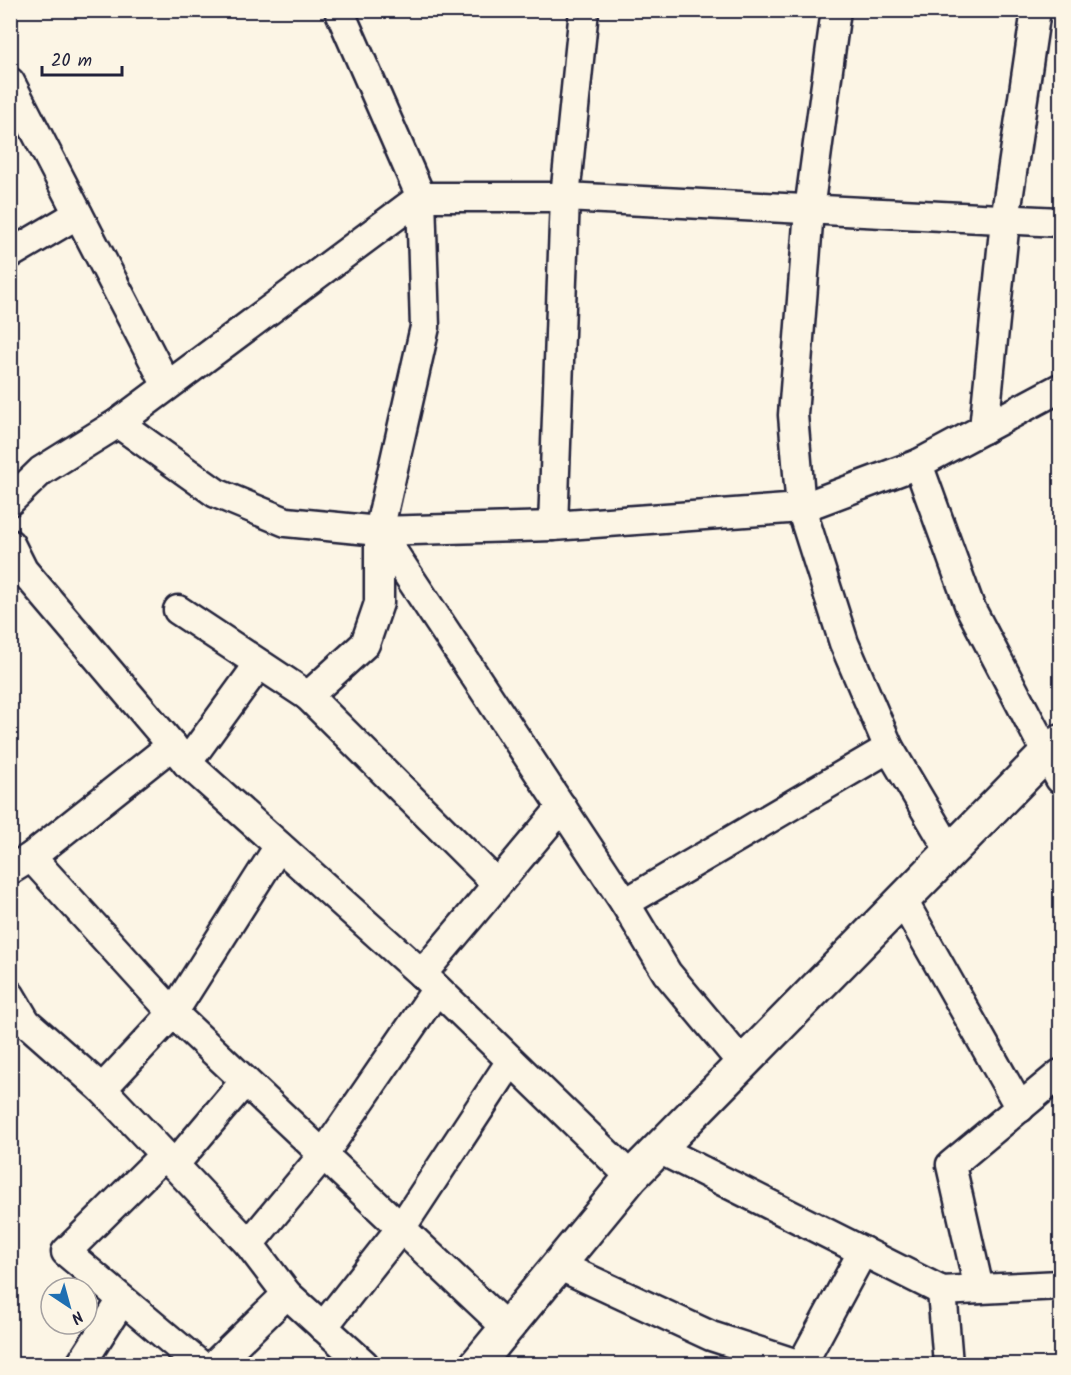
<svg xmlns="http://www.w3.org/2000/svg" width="1071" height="1375" font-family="Kalam,sans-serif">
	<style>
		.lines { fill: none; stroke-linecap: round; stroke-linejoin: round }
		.minor-casing { stroke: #22223b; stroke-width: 33 }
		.tertiary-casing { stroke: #22223b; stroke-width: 38 }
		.minor { stroke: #fcf5e5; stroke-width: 28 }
		.tertiary { stroke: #fcf5e5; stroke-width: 33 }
	</style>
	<rect width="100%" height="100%" fill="#fcf5e5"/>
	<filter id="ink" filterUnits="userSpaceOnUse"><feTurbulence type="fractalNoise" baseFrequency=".0167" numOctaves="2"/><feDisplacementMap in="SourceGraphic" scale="12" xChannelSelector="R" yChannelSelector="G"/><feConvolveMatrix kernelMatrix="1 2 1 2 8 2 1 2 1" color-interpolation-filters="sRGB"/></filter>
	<g filter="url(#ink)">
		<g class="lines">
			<g class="minor-casing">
				<g id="minor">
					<path d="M836,10L809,210L793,415L801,508L844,643L889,748L950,851"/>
					<path d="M10,82L167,386"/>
					<path d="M10,254L78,214"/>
					<path d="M118,423L216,493L286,522L379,531L553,526L801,508L918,464L1060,388"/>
					<path d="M984,429L1005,220L1036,10"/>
					<path d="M918,464L970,607L1060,779"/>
					<path d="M10,501L41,471L118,423L421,197H565L1060,222"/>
					<path d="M553,526L565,197L584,10"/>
					<path d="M379,531L625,903L667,973L742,1063"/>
					<path d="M10,544L23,570L187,763L422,974L631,1177"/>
					<path d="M178,610L308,696L497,884"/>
					<path d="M308,696L365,644L379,603V531L425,327L421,197L339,10"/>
					<path d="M187,763L259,664"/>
					<path d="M31,857L173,1013L507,1328"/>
					<path d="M10,870L31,857L172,745"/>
					<path d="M902,899L1020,1108"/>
					<path d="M625,903L889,748"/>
					<path d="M422,974L562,807"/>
					<path d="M10,995L26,1022L102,1089L249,1244L287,1294L364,1364"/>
					<path d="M102,1089L173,1013L279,846"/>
					<path d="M659,1149L942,1291L1060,1285"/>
					<path d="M164,1155L66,1252L199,1364"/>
					<path d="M174,1165L245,1081"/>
					<path d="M249,1244L323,1155L437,989"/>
					<path d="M558,1265L711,1336L797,1364"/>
					<path d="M979,1289L951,1165L1060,1074"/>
					<path d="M942,1291L948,1364"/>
					<path d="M323,1327L401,1228L511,1061"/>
					<path d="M81,1364L122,1300"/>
					<path d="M215,1364L287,1294"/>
					<path d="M802,1364L863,1251"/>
				</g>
			</g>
			<g class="tertiary-casing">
				<path id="tertiary" d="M477,1364L631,1177L1047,753L1060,742"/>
			</g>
			<use href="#minor" class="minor"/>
			<use href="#tertiary" class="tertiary"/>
		</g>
	</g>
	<rect width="1071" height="1375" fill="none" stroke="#fcf5e5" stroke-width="36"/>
	<rect x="18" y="18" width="1035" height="1339" fill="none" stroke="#22223b" stroke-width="2" filter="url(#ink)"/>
	<g transform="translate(69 1306) rotate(144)"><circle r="28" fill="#fcf5e5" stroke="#a5a1a1" stroke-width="1.5"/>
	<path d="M0-4.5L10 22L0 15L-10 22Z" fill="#1f6fb2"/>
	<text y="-9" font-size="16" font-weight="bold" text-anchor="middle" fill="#22223b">N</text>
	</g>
	<path d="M42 66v9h80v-9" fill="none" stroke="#22223b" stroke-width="3"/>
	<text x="51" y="66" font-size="18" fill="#22223b" stroke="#fcf5e5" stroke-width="4.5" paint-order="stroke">20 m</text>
</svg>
